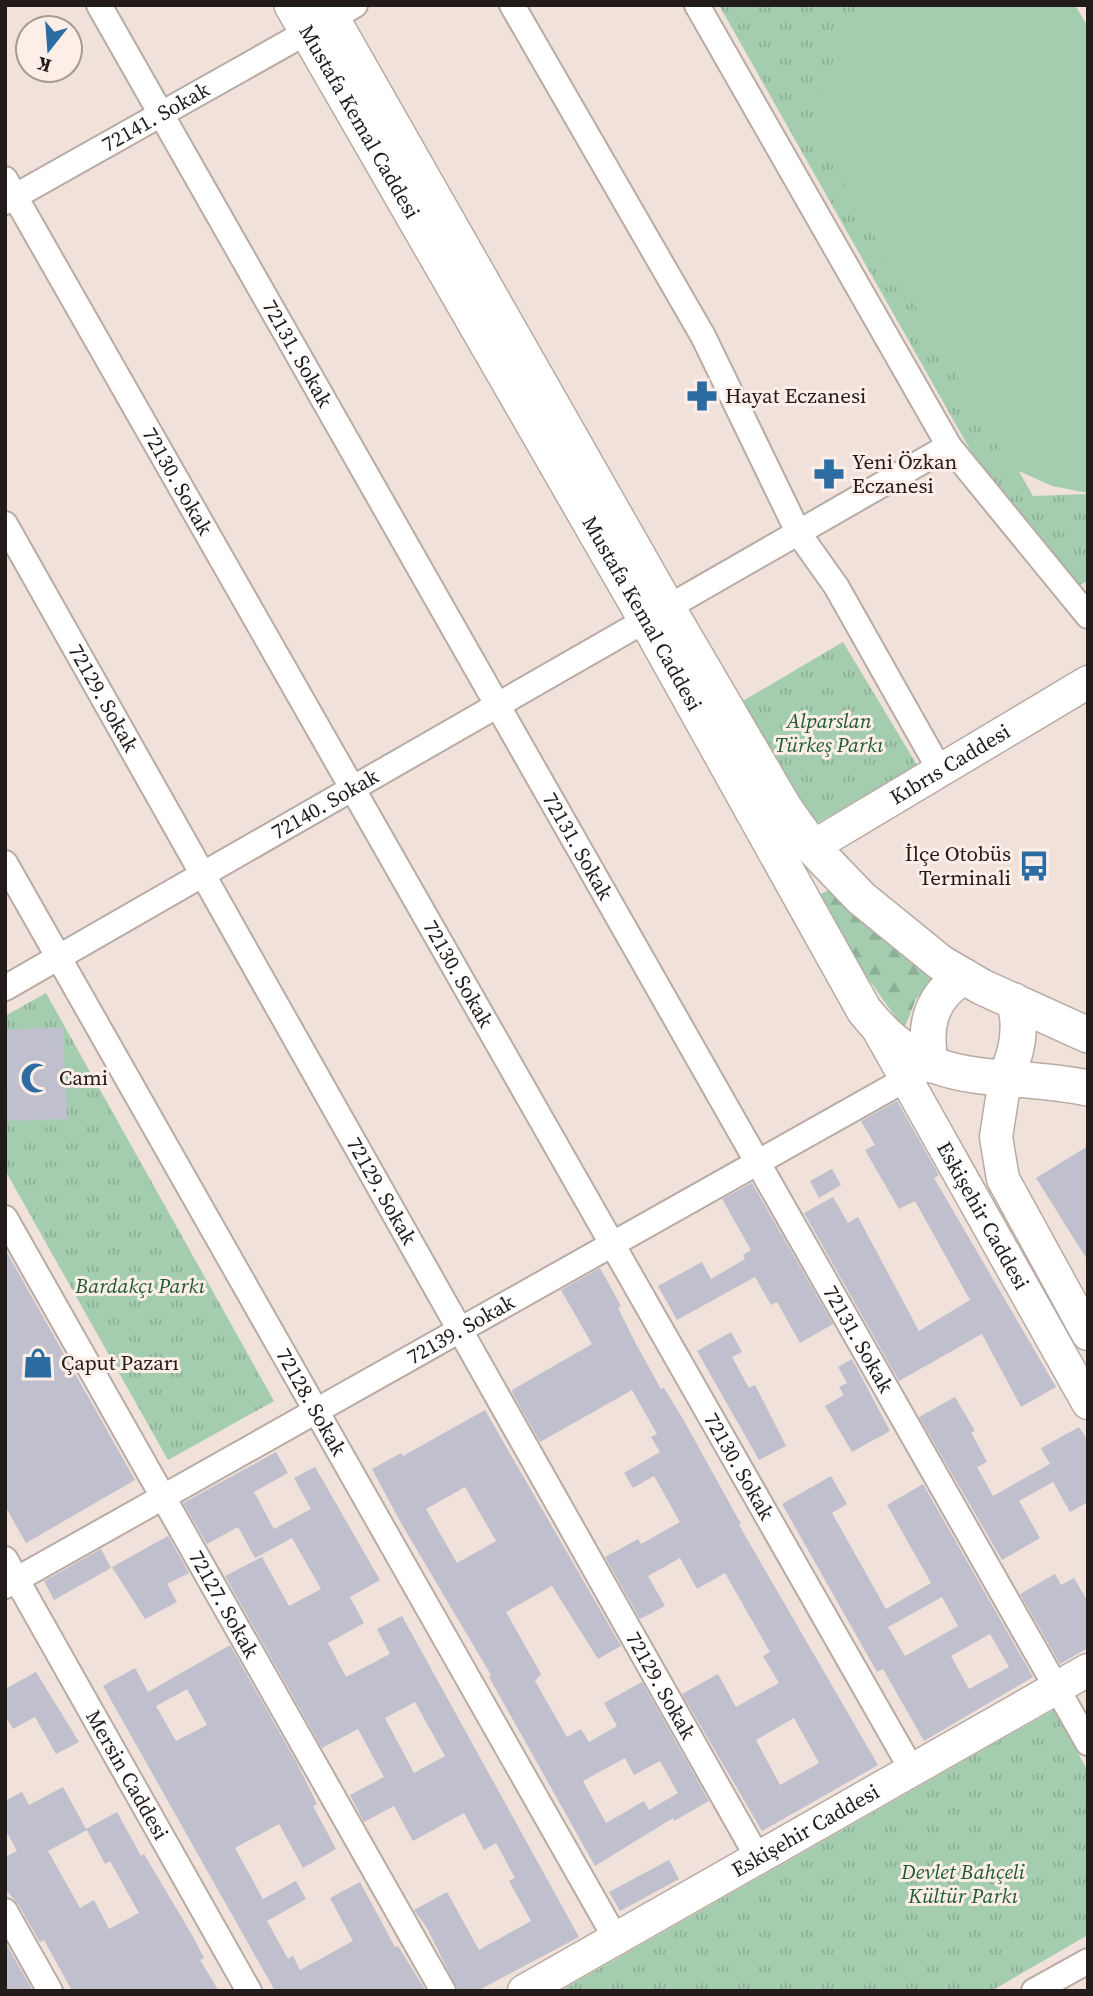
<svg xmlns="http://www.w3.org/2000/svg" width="1093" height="1996" font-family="'Source Serif 4',serif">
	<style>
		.grass { fill: url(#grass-tufts) }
		.forest { fill: url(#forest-firs) }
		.pitch { fill: #a4cdaf }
		.building { fill: #bfbfcd; fill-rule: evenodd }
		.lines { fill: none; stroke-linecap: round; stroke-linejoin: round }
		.minor-casing { stroke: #b8aba4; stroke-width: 28 }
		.tertiary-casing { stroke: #b8aba4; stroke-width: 35 }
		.secondary-casing { stroke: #b8aba4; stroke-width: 38 }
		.minor { stroke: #fff; stroke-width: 24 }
		.tertiary { stroke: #fff; stroke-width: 32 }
		.secondary { stroke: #fff; stroke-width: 35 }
		.labels { text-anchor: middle; stroke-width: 6; stroke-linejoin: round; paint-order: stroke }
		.street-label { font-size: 21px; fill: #211c19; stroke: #fdefe7 }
		.poi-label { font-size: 21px; fill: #211c19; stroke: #fdefe7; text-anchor: start }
		.park-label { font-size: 21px; font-style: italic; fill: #1e5a35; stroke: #fdefe7 }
	</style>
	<defs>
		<pattern id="grass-tufts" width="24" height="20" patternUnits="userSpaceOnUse" patternTransform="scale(1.75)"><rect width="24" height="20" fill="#a4cdaf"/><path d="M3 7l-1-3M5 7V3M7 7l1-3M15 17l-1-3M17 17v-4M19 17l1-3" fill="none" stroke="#8daf96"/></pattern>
		<pattern id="forest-firs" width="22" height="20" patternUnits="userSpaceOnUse" patternTransform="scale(1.75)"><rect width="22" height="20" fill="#a4cdaf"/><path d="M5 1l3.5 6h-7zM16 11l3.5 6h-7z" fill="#8daf96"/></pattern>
	</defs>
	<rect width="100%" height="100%" fill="#f0e2da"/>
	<g class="grass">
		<path d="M719,5H877L818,120L1033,496L1088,494V581L1078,586L972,453Z"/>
		<path d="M843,642L917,765L814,825L741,702Z"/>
		<path d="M46,993L274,1401L168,1460L5,1170V1016Z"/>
		<path d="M1055,1709L1088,1772V1935L991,1991H560Z"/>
	</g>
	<path class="forest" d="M834,888L936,978L916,999L904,1029L850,953L818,895Z"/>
	<path class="pitch" d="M874,5H1075L1088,27V493L1052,486L1010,467L818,140C818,87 834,41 874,5Z"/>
	<g class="building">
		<path d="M63,1027L67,1119L8,1121L5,1030Z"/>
		<path d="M897,1101L939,1175L934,1178L1056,1387L1021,1407L982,1334L899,1381L804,1213L833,1197L848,1223L858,1217L919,1331L970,1300L915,1201L899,1209L865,1150L875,1145L861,1121Z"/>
		<path d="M1088,1146V1261L1036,1178Z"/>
		<path d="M832,1169L841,1185L819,1198L810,1181Z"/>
		<path d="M752,1183L833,1324L800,1343L777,1302L771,1305L755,1277L677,1320L658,1286L702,1262L711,1279L745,1259L743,1255L751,1250L722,1199Z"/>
		<path d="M5,1249L135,1480L26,1543L5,1506Z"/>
		<path d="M600,1268L621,1306L618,1308L636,1344L661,1389L664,1388L683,1419L741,1524L739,1525L878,1765L762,1831L682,1694L718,1674L736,1707L779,1683L763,1656L770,1652L725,1573L697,1589L680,1558L648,1576L665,1606L640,1619L605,1557L638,1539L641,1544L680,1522L654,1476L633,1488L624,1473L660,1452L651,1437L657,1434L632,1390L540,1442L513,1394L512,1390L592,1344L561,1290ZM794,1718L819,1763L780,1785L756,1740Z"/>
		<path d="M731,1332L742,1352L732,1357L749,1388L755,1385L786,1446L759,1460L697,1351Z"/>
		<path d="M852,1359L890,1431L852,1452L825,1406L844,1395L839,1387L847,1383L838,1367Z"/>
		<path d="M955,1397L975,1431L971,1432L987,1462L977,1467L993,1496L1050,1464L1041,1448L1079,1427L1088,1441V1502L1070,1512L1053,1482L1019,1501L1040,1538L1002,1560L919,1417Z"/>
		<path d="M485,1410L621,1646L598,1659L552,1586L506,1612L541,1674L535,1681L567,1737L581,1729L589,1742L617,1726L604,1703L642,1682L709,1801L674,1821L673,1818L595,1866L489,1677L491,1675L401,1523L372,1469L401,1453L403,1456ZM465,1487L496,1541L457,1563L426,1509ZM625,1758L634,1775L660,1761L678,1793L649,1810L644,1801L606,1823L583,1781Z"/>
		<path d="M276,1452L288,1473L254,1492L274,1529L311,1509L294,1478L315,1467L380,1580L350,1597L364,1623L328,1643L346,1677L390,1654L377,1629L402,1616L579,1937L477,1991H458L427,1928L414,1910L447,1892L479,1950L531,1921L509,1881L515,1878L496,1843L484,1850L464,1813L413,1841L394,1806L364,1822L350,1795L384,1777L358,1729L322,1748L225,1576L262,1557L289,1606L321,1589L292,1538L255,1558L238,1527L207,1544L183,1503ZM415,1702L445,1756L414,1773L385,1718Z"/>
		<path d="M831,1476L847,1504L832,1513L886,1609L931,1583L887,1505L923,1484L1033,1677L924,1741L883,1669L877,1672L782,1504ZM942,1597L958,1626L905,1656L888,1627ZM990,1634L1009,1667L969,1689L951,1656Z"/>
		<path d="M168,1536L189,1573L167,1584L177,1602L145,1619L112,1567Z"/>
		<path d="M101,1549L111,1568L54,1600L44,1581Z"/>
		<path d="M1055,1574L1061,1585L1074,1578L1088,1602V1648L1060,1664L1020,1594Z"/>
		<path d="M230,1645L299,1767L317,1804L313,1806L336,1849L303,1868L279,1824L235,1848L263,1899L296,1881L306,1899L267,1921L288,1959L293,1956L300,1970L353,1941L330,1898L360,1882L395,1947L398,1946L426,1991H275L103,1686L135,1668L148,1692ZM187,1689L207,1725L176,1741L156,1706Z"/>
		<path d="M36,1672L79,1742L56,1754L35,1717L13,1729L5,1715V1689Z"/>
		<path d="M63,1787L86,1829L117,1812L141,1856L144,1854L192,1935L204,1958L200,1960L219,1991H72L44,1940L40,1942L18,1904L5,1889V1857L17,1851L5,1829V1801L22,1792L29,1805ZM87,1830L105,1864L110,1861L139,1913L109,1929L94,1900L80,1908L48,1851Z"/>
		<path d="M669,1860L679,1879L620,1911L609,1892Z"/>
		<path d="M5,1942L33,1991H5Z"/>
	</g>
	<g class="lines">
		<g class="minor-casing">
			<g id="minor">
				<path id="s1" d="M99,5L1088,1743"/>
				<path d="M512,5L703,336L799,534L836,586L941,772"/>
				<path d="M697,5L949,446L1088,616"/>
				<path id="s2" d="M5,179L912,1770"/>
				<path id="s3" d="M5,202L355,5"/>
				<path id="s4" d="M5,524L758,1858"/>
				<path id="s5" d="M5,863L616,1939"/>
				<path id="s6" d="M5,988L949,446"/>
				<path id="s7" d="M5,1218L443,1991"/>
				<path id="s8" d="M5,1559L249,1991"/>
				<path id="s9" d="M5,1586L906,1079"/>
				<path d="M5,1911L50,1991"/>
				<path d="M1034,1991L1088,1961"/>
			</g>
		</g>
		<g class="tertiary-casing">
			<g id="tertiary">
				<path id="s10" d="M812,847L1088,682"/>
				<path id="s11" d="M878,1029L1088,1403"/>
				<path d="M1005,1079L996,1137L1003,1179L1088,1334"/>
				<path id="s12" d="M524,1991L1088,1670"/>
			</g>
		</g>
		<g class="secondary-casing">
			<g id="secondary">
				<path id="s13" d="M292,5L647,621L864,1010C930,1095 997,1069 1088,1088"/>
				<path d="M324,5L668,609L785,809L812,847L861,898L941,963L982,987L1088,1035"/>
				<path d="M931,1065C923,1029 930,994 965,977"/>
				<path d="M1005,1079C1017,1054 1023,1028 1014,1001"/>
			</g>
		</g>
		<use href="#minor" class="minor"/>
		<use href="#tertiary" class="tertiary"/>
		<use href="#secondary" class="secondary"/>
	</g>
	<defs>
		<g id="pharmacy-bare" transform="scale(2.415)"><path d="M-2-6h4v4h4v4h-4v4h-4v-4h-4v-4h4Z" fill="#2c6ca2" stroke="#fdefe7" stroke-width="2.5" paint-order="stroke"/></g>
		<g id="bus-bare" transform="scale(2.415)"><path d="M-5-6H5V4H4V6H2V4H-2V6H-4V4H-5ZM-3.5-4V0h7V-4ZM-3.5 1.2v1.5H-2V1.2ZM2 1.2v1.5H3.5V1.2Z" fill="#2c6ca2" stroke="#fdefe7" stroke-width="2.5" paint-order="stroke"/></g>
		<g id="mosque-bare" transform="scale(2.415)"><path d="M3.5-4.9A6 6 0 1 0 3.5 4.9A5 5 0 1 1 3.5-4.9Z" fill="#2c6ca2" stroke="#fdefe7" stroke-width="2.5" paint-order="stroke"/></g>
		<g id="shop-bare" transform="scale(2.415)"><path d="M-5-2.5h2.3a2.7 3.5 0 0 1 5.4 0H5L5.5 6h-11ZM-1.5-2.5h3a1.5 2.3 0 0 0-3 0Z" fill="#2c6ca2" stroke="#fdefe7" stroke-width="2.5" paint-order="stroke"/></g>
	</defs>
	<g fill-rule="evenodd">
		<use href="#pharmacy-bare" x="702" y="396"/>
		<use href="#pharmacy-bare" x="829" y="474"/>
		<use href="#bus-bare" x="1034" y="866"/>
		<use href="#mosque-bare" x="36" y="1078"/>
		<use href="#shop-bare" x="38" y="1363"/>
	</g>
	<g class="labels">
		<g class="street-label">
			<text dy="7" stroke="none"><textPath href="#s3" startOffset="173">72141. Sokak</textPath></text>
			<text dy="7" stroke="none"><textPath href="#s13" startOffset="135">Mustafa Kemal Caddesi</textPath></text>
			<text dy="7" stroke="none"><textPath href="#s1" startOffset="401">72131. Sokak</textPath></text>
			<text dy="7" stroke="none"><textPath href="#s2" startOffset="348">72130. Sokak</textPath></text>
			<text dy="7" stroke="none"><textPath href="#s13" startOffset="702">Mustafa Kemal Caddesi</textPath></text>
			<text dy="7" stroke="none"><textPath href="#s4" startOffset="200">72129. Sokak</textPath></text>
			<text dy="7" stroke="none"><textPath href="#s10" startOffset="161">Kıbrıs Caddesi</textPath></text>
			<text dy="7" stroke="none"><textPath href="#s6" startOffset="369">72140. Sokak</textPath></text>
			<text dy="7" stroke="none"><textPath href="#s1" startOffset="968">72131. Sokak</textPath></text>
			<text dy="7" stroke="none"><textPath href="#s2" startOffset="915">72130. Sokak</textPath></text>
			<text dy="7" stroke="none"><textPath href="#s4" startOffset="766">72129. Sokak</textPath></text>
			<text dy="7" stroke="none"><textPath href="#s11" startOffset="214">Eskişehir Caddesi</textPath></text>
			<text dy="7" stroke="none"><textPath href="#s9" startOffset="523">72139. Sokak</textPath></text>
			<text dy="7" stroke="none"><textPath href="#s1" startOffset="1535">72131. Sokak</textPath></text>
			<text dy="7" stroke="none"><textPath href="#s5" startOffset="620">72128. Sokak</textPath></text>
			<text dy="7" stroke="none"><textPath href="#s2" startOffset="1482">72130. Sokak</textPath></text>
			<text dy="7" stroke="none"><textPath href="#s7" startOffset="444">72127. Sokak</textPath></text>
			<text dy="7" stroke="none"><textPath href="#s4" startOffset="1334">72129. Sokak</textPath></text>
			<text dy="7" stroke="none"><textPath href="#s8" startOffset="248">Mersin Caddesi</textPath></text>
			<text dy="7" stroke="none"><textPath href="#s12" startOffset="324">Eskişehir Caddesi</textPath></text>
		</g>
		<g class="poi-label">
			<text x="725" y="403">Hayat Eczanesi</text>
			<text x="852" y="469">Yeni Özkan<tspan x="852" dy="24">Eczanesi</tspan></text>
			<text x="1011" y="861" text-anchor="end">İlçe Otobüs<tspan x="1011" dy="24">Terminali</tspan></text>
			<text x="59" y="1085">Cami</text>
			<text x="61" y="1370">Çaput Pazarı</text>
		</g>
		<g class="park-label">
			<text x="829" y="728">Alparslan<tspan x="829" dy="24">Türkeş Parkı</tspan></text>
			<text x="140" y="1293">Bardakçı Parkı</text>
			<text x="963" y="1879">Devlet Bahçeli<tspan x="963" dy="24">Kültür Parkı</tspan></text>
		</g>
	</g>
	<rect width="1093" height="1996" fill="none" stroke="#211c19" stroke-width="14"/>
	<g transform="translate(49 49) rotate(197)"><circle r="33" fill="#fdefe7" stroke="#a59b95" stroke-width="2"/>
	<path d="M0-5L12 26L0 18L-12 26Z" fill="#2c6ca2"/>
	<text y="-10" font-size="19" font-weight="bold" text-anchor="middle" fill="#211c19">K</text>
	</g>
</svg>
